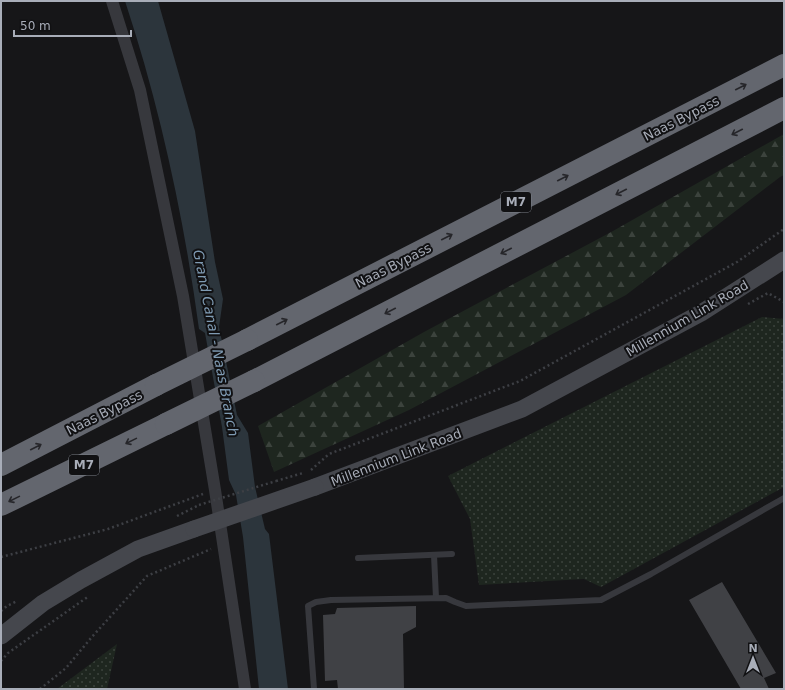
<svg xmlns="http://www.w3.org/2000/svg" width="785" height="690" font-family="'DejaVu Sans',sans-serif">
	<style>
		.grass { fill: url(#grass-dots) }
		.forest { fill: url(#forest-firs) }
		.water { fill: #2c353c }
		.building { fill: #404145 }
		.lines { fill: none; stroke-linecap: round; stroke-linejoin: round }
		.path { stroke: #3d3f44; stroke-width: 2.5; stroke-dasharray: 2 3; stroke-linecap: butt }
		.lane { stroke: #37383d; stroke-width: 6 }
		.street { stroke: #37383d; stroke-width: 12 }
		.secondary { stroke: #45474d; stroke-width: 17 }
		.highway { stroke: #63666e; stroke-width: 22 }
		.path-bridge { stroke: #3d3f44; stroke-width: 2.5; stroke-dasharray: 2 3; stroke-linecap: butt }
		.secondary-bridge { stroke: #45474d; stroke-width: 17 }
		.highway-bridge { stroke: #63666e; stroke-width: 22 }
		.oneway { stroke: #26262a }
		.labels { text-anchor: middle; stroke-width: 4; stroke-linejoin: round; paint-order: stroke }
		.shield { fill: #111113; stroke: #7b7e86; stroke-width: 1 }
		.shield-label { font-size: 12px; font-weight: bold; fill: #a8adb8 }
		.street-label { font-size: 13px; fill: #a8adb8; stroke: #111113 }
		.water-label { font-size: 14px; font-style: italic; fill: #7f9bb3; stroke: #111113 }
	</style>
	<defs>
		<pattern id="grass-dots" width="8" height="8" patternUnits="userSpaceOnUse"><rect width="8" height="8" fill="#1e261f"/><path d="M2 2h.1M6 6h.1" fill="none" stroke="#3c433d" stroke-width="1.8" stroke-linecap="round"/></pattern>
		<pattern id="forest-firs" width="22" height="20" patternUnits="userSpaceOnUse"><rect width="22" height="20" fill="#1e261f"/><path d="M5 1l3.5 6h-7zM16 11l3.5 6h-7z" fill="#3c433d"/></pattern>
	</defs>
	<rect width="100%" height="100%" fill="#161618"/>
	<g class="grass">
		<path d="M762,317L784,319V487L601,587L584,579L479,585L470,519L448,476Z"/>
		<path d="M117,644L107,689H57Z"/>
	</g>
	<path class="forest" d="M784,134V175L780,177L626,295L409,410L274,472L258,426L424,332L613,231Z"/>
	<path class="water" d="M125,1H158L195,131L215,262L223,299L219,327L237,415L248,433L255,487L265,529L269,534L288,689H259L243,537L236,495L229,480L222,427L205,333L199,329C184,218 160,107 125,1Z"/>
	<g class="building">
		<path d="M722,582L776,673L764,678L769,689H741L689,600Z"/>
		<path d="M416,606V627L403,634L404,689H338L337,680L325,681L323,615L335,614L337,608Z"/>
	</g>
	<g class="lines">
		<g class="path">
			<path d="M748,304L768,293L784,302"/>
			<path d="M311,470L329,454L520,381L737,262L784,229"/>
			<path d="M276,481L303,473"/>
			<path d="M177,516L199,505"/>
			<path d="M1,557L108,529L203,494"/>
			<path d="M1,611L7,606L17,601"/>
			<path d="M1,661L8,653L89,596"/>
			<path d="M40,689L66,668L91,638L147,576L211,549"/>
		</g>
		<g class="lane">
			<path d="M434,555L436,598"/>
			<path d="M358,558L452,554"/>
			<path d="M314,689L308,606L316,602L331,600L446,598L455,602L466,606L601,600L651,574L784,498"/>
		</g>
		<path class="street" d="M112,1L140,90L183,296L215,490L245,689"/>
		<g class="secondary">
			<path d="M315,487L522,409L701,313L784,260"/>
			<path d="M1,636L43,603L81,580L138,549L194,529"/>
		</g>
		<g class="highway">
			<path d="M247,340L784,65"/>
			<path d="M254,381L784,108"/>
			<path d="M1,465L156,385"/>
			<path d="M1,505L166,424"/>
		</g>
		<path class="path-bridge" d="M199,505L276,481"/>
		<path class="secondary-bridge" d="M194,529L315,487"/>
		<g class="highway-bridge">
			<path d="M156,385L247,340"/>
			<path d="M166,424L254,381"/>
		</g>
	</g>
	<defs><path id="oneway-shaft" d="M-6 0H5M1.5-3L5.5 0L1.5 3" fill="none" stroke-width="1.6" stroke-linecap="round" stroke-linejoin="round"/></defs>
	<g class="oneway">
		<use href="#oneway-shaft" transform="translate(741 87) rotate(-27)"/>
		<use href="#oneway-shaft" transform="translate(737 132) rotate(153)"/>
		<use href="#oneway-shaft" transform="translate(563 178) rotate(-27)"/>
		<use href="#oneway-shaft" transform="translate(621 192) rotate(153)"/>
		<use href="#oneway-shaft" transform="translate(447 237) rotate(-27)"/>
		<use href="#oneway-shaft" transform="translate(506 251) rotate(153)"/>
		<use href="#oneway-shaft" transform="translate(390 311) rotate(153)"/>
		<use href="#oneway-shaft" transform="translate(282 322) rotate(-27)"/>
		<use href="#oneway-shaft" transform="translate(131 441) rotate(154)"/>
		<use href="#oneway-shaft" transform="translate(36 447) rotate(-27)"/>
		<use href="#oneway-shaft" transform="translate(14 499) rotate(154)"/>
	</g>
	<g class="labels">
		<g class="shield">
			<rect x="501" y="192" width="30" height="20" rx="3"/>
			<rect x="69" y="455" width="30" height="20" rx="3"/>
		</g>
		<g class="shield-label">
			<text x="516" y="206">M7</text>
			<text x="84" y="469">M7</text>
		</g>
		<g class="street-label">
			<text transform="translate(681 118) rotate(-27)" y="5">Naas Bypass</text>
			<text transform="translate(393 265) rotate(-27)" y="5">Naas Bypass</text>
			<text transform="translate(687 318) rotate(-30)" y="5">Millennium Link Road</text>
			<text transform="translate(104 412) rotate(-27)" y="5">Naas Bypass</text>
			<text transform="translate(396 457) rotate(-21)" y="5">Millennium Link Road</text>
		</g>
		<g class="water-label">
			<text transform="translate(216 343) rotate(79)" y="5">Grand Canal - Naas Branch</text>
		</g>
	</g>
	<rect width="785" height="690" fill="none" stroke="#a8adb8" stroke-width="4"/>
	<g transform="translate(753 658)" stroke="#111113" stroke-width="3" paint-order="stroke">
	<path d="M0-3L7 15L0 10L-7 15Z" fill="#a8adb8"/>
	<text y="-6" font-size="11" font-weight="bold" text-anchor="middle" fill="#a8adb8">N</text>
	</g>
	<path d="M14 30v6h117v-6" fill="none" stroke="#a8adb8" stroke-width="2"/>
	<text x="20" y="30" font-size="12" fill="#a8adb8" stroke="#111113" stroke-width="3" paint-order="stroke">50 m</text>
</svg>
